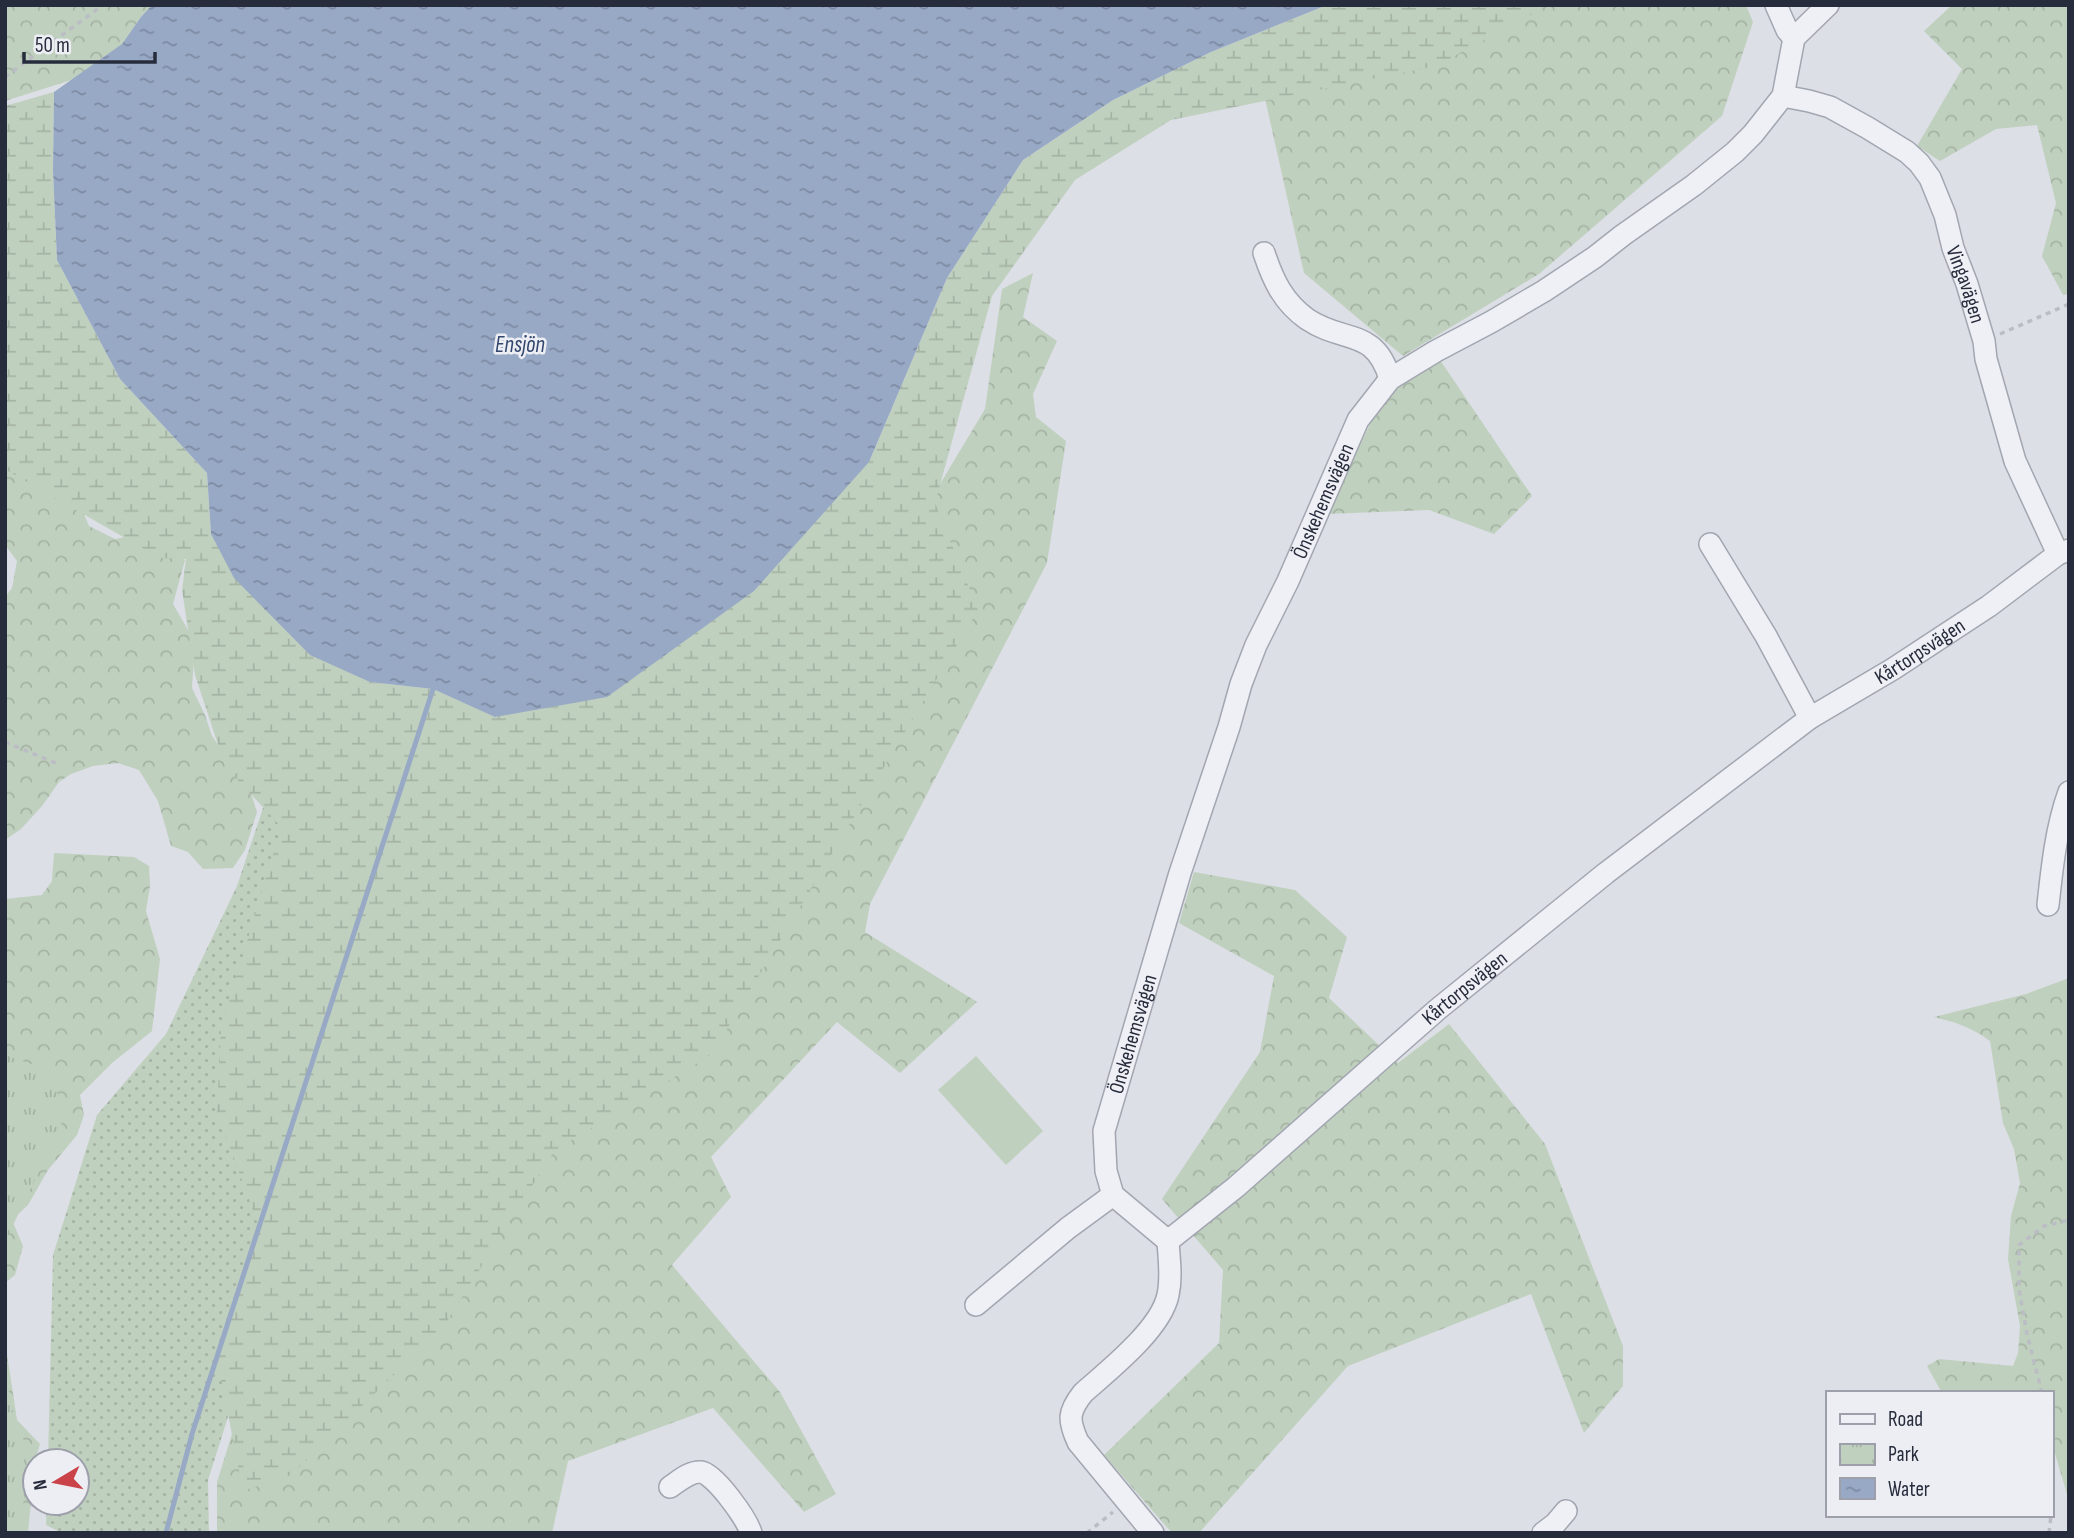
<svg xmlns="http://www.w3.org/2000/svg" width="2074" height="1538" font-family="'Sofia Sans Condensed',sans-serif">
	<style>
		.grass { fill: url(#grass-dots) }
		.forest { fill: url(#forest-crowns) }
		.wetland { fill: url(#wetland-marsh) }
		.park { fill: url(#park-tufts) }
		.pitch { fill: #c0d0be }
		.water { fill: url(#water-ripples) }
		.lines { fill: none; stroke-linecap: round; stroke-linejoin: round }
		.stream { stroke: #98a9c6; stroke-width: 5 }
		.minor-casing { stroke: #a2a6b0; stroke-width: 24 }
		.path { stroke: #bbbdc5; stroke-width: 3.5; stroke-dasharray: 5 5; stroke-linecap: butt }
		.minor { stroke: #eff0f5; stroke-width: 21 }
		.labels { text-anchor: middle; stroke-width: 5; stroke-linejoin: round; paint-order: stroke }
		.street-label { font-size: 21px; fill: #272c3c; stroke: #eceef4 }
		.water-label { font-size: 23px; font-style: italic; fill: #32466e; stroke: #eceef4 }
	</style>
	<defs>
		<pattern id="grass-dots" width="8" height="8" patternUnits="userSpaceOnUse" patternTransform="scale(1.75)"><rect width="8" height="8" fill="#c0d0be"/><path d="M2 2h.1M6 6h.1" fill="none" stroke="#a5b3a4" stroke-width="1.8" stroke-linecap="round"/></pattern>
		<pattern id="forest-crowns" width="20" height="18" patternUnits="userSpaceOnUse" patternTransform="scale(1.75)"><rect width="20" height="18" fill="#c0d0be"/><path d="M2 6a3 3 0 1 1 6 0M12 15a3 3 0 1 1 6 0" fill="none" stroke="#a5b3a4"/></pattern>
		<pattern id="wetland-marsh" width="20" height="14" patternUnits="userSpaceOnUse" patternTransform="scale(1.75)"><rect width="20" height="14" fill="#c0d0be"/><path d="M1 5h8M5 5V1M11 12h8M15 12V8" fill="none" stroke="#a5b3a4"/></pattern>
		<pattern id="park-tufts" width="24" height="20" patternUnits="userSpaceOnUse" patternTransform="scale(1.75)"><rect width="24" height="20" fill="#c0d0be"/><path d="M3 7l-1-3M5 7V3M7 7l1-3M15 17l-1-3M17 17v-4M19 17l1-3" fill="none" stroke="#a5b3a4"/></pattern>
		<pattern id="water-ripples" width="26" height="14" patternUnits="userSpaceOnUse" patternTransform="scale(1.75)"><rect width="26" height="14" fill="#98a9c6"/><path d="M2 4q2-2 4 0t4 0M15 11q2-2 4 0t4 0" fill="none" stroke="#7c8aa2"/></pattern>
	</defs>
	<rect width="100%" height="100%" fill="#dcdfe6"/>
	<path class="grass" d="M264,805L414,832L208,1480L209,1533H62L46,1525L47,1503H77V1461H48L53,1255L97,1115L166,1034L237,886Z"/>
	<g class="forest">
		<path d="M5,5H152L141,17L122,44L84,76L5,101Z"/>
		<path d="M1377,5H1746L1753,22L1722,116L1539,274L1403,356L1304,273L1258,67Z"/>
		<path d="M1952,5H2069V294L2063,295L2042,256L2056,203L2037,125L1996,129L1940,161L1917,146L1962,69L1924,31Z"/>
		<path d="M1033,273L1023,317L1057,341L1033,394L1036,417L1066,441L1047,563L870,904L865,932L977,1002L900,1073L837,1022L711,1157L731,1197L672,1265L780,1392L836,1494L804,1512L713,1408L568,1461L552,1533H217V1482L419,833L898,554L985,409L1002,289Z"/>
		<path d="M1440,360L1532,496L1494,534L1429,510L1327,514L1371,422L1405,379Z"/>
		<path d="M5,466L78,500L89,526L115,539L141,534L185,560L173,604L195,642L192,688L205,715L212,736L251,793L257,812L245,850L233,868L203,869L188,852L171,846L158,801L139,770L118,763L93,766L71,774L59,782L42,806L21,829L5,840V597L12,588L17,561L5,545Z"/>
		<path d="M54,853L134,857L149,866L150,886L146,911L160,959L152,1031L112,1063L80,1095L84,1115L77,1135L48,1170L28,1205L12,1220L23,1246L15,1275L5,1283V899L42,895L52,881Z"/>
		<path d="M1194,872L1295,890L1347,937L1329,998L1398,1063L1449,1024L1545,1144L1623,1346V1386L1584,1433L1531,1294L1348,1366L1199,1533H1172L1104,1455L1219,1343L1223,1270L1162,1199L1260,1052L1274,976L1179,923Z"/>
		<path d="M2069,978V1501L2051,1440V1393H1942L1927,1366L1939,1359L2013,1366L2018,1353L2020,1326L2008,1259L2011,1216L2020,1183L2014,1149L2003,1123L1990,1041C1973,1028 1955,1022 1934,1017L2026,994Z"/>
		<path d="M5,1341L17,1420L40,1444L35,1461L28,1533H5Z"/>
	</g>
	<path class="wetland" d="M1327,5H1544L1542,9L1436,66L1171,120L1075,180L992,296L935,503L978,610L712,1054L554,1151L444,1326L291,1475L243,1491L217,1358L259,1227L217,1112L221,1029L281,827L225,766L195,675L182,590L186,559L160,558L8,471L5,467V106L54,92L53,170L57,260L120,379L207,473L211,534L370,682L433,689L496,717L869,462L947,278L1023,160L1113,100L1211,52Z"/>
	<g class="park">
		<path d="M5,1055L52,1071L64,1118L5,1242Z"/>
		<path d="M5,1371L12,1409L22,1431L26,1455L28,1482L21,1513L22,1533H5Z"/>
	</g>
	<path class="pitch" d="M976,1056L1043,1131L1006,1165L938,1090Z"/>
	<path class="water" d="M152,5H1327L1211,52L1113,100L1023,160L947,278L869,462L754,591L607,697L495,717L433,689L370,682L310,655L234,578L211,534L207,473L120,379L57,260L53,170L54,92L122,44L141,17Z"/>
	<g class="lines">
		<path class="stream" d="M166,1533L192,1434L433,689"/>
		<g class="minor-casing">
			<g id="minor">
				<path d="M1776,5L1787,30L1794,38"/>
				<path id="s1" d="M1783,96L1809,101L1830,107L1868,128L1907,152L1919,163L1930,178L1945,215L1953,248L1967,284L1984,341L1986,359L2015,461L2058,554"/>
				<path d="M1264,253C1273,280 1283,302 1307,319C1344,344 1375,327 1390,379"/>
				<path d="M1710,544L1766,636L1810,718"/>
				<path d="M2048,905C2052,868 2056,828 2069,792"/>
				<path id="s2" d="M1168,1241L1113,1195L1106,1171L1104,1131L1180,873L1229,727L1241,684L1256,645L1288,581L1358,420L1390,379L1436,351L1491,322L1544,291L1595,257L1623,235L1694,185L1735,152L1753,134L1783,96L1794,38L1828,5"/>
				<path id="s3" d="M1168,1241L1236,1187L1438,1009L1606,873L1810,718L1893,669L1989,606L2058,554L2069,550"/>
				<path d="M976,1305L1068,1228L1113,1195"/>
				<path d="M670,1487C679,1481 690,1471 701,1472C715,1474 747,1519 751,1533"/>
				<path d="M1153,1533L1078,1442C1068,1420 1068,1412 1083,1393C1109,1370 1161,1329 1168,1295C1172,1277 1169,1259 1168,1241"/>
				<path d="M1543,1533L1555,1524L1566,1511"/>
			</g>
		</g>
		<g class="path">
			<path d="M5,77L103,5"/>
			<path d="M2000,334L2069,304"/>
			<path d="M5,742L58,764"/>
			<path d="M2042,1393L2027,1334L2019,1289V1245L2044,1226L2069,1220"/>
			<path d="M1087,1533L1113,1512"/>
			<path d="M2049,1533L2051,1515"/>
		</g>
		<use href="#minor" class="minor"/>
	</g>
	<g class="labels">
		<g class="street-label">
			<text dy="7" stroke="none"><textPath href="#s1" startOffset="285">Vingavägen</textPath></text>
			<text dy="7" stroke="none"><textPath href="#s2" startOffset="805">Önskehemsvägen</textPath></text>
			<text dy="7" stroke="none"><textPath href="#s3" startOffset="957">Kårtorpsvägen</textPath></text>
			<text dy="7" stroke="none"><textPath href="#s3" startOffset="390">Kårtorpsvägen</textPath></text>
			<text dy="7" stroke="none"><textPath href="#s2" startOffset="238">Önskehemsvägen</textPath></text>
		</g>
		<g class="water-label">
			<text x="520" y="352">Ensjön</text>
		</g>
	</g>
	<rect width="2074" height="1538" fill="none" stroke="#272c3c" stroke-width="14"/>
	<rect x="1826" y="1391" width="228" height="126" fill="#eceef4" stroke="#9da0aa" stroke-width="2"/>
	<rect x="1840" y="1414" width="35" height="10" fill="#eff0f5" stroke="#9da0aa" stroke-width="2"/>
	<text x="1888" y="1426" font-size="21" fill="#272c3c">Road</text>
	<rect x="1840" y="1444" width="35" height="21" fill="url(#park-tufts)" stroke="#9da0aa" stroke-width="2"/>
	<text x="1888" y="1461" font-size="21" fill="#272c3c">Park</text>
	<rect x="1840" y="1478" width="35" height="21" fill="url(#water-ripples)" stroke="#9da0aa" stroke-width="2"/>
	<text x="1888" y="1496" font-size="21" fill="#272c3c">Water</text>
	<g transform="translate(56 1482) rotate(260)"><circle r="33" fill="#eceef4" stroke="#9da0aa" stroke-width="2"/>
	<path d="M0-5L12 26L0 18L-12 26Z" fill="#c94348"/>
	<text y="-10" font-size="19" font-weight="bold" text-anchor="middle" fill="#272c3c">N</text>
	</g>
	<path d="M24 52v10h131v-10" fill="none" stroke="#272c3c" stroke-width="3.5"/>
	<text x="35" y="52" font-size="21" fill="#272c3c" stroke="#eceef4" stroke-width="5" paint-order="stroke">50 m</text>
</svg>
